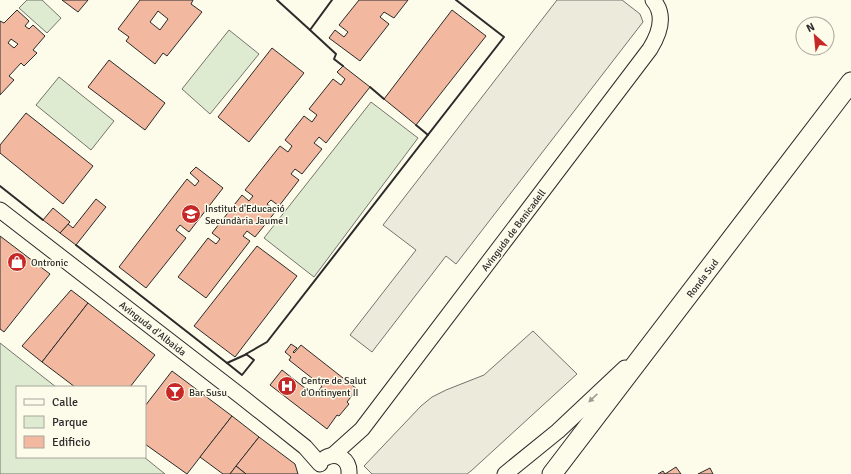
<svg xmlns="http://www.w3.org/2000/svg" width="851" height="474" font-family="Signika,sans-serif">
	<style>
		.green { fill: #deebd1; stroke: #74746e }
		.parking { fill: #eceadb; stroke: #74746e }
		.building { fill: #f2b8a0; stroke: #2b2b2b; fill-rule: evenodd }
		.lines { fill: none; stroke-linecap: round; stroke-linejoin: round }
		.minor-casing { stroke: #2b2b2b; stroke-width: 17 }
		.major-casing { stroke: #2b2b2b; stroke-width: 21 }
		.minor { stroke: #fdfbea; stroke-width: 15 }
		.major { stroke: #fdfbea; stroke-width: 19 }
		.wall { stroke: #2b2b2b; stroke-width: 2 }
		.oneway { fill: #9e9d94 }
		.labels { text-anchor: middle; stroke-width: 3; stroke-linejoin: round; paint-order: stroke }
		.poi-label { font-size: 10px; fill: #2b2b2b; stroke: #fdfbea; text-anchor: start }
		.street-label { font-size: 10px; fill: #2b2b2b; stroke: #fdfbea }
	</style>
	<rect width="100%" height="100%" fill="#fdfbea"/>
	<g class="green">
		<path d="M27,0H42L61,18L47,33L19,8Z"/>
		<path d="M229,30L259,54L210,114L182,89Z"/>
		<path d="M59,77L114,121L91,150L36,105Z"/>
		<path d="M371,102L418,138L314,277L264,238Z"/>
		<path d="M0,343L56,387H17V457H144L165,474H0Z"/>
	</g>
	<g class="parking">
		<path d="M557,0H622L640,14L643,22L456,264L446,256L372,352L350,335L416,250L383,225Z"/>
		<path d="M533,331L577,374L471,471L467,474H372L364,466L421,406L432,397L446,390L484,375Z"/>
	</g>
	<g class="building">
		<path d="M62,0H88L78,12Z"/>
		<path d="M140,0H193L191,4L202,12L167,56L163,53L155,64L126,41L129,37L118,29ZM158,11L168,19L160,30L150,22Z"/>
		<path d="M359,0H408L394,18L384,12L380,17L389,24L360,61L329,38L335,30L344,37L348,32L339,25Z"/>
		<path d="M17,10L29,21L25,26L29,29L33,25L45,36L33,50L37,53L24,66L21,63L9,76L14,80L0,95V21L4,23ZM11,39L18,44L14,48L8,43Z"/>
		<path d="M452,10L486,36L416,125L384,99Z"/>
		<path d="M272,48L304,73L249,142L218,117Z"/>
		<path d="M109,60L165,103L145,130L88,87Z"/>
		<path d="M343,66L370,87L326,143L319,137L314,143L322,149L302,174L295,169L291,174L299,180L279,206L271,200L267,204L276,211L255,237L247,231L243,236L250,241L206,298L178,277L208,238L216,244L220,239L212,233L242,195L249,201L253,196L245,190L280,146L288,152L292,146L285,140L304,116L312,122L317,115L309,109L333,79L341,85L345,79L337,72Z"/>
		<path d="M26,113L93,166L63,204L0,153V145Z"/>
		<path d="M196,167L223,188L189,232L180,225L176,230L186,238L146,288L119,267L187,179L195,186L199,181L190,173Z"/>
		<path d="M96,199L106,207L76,245L60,233L68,224L73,228Z"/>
		<path d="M53,208L70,222L60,233L43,220Z"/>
		<path d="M0,236L50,274L4,332L0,329Z"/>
		<path d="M257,246L297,276L235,357L194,326Z"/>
		<path d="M71,290L88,303L42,362L22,346Z"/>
		<path d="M88,303L155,355L130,387H75L42,362Z"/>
		<path d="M291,344L297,348L293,352L294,353L301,345L357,389L347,402L349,404L339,416L337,415L327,429L270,385L282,370L315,396L322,386L289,360L291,357L285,352Z"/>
		<path d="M172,371L232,416L187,474L145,444V406Z"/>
		<path d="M232,416L259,437L230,474H223L200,457Z"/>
		<path d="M259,437L295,464L298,474H246L236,466Z"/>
		<path d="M236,466L246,474H230Z"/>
		<path d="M676,467L681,474H658L663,471L665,474Z"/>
		<path d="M710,468L713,474H698Z"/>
	</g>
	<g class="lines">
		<g class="minor-casing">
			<g id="minor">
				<path d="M0,210L242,397L305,447L320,464"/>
				<path d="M333,455L362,429L650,49C660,33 666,15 653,0"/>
				<path d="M325,458C338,451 350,460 349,474"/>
				<path d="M505,474L558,431L625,368"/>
			</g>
		</g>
		<g class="major-casing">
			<path id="major" d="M552,474L851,82"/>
		</g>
		<use href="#minor" class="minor"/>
		<use href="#major" class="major"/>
		<g class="wall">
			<path d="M277,0L310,30"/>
			<path d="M332,0L310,30L336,54L334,59L343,66"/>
			<path d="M370,87L384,99"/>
			<path d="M416,125L428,135"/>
			<path d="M0,186L43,220"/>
			<path d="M76,245L227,363L247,354"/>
			<path d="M227,363L242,375L254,360L246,354L267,342L504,37L456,0"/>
		</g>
	</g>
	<defs><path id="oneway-solid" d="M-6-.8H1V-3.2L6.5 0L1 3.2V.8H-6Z"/></defs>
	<use class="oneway" href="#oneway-solid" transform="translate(593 398) rotate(137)"/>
	<defs>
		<g id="school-disc" transform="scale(1)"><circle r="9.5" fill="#c62828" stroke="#fdfbea"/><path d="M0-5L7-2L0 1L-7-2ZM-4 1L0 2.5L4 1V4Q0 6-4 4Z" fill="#fff"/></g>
		<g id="shop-disc" transform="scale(1)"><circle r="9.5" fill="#c62828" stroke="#fdfbea"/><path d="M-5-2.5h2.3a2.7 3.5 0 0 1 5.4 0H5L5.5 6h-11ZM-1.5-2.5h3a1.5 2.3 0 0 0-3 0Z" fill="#fff"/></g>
		<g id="hospital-disc" transform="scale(1)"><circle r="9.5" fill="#c62828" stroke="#fdfbea"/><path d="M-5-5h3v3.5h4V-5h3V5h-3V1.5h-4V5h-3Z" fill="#fff"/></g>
		<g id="bar-disc" transform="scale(1)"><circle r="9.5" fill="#c62828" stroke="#fdfbea"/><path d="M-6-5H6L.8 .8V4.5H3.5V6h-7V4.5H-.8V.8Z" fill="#fff"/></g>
	</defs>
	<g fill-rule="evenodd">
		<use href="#school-disc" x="191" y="214"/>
		<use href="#shop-disc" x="17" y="262"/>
		<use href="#hospital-disc" x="287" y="386"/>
		<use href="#bar-disc" x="175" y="392"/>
	</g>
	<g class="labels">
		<g class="poi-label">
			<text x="205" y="212">Institut d'Educació<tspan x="205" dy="12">Secundària Jaume I</tspan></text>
			<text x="31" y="266">Ontronic</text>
			<text x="301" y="384">Centre de Salut<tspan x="301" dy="12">d'Ontinyent II</tspan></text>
			<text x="189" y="396">Bar Susu</text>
		</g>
		<g class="street-label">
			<text transform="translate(513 230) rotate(-53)" y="4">Avinguda de Benicadell</text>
			<text transform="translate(702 278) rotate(-53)" y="4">Ronda Sud</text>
			<text transform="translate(153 328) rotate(38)" y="4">Avinguda d'Albaida</text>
		</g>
	</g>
	<rect x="16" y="386" width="130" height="72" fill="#fdfbea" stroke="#a9a89e"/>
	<rect x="24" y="399" width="20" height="6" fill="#fdfbea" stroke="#a9a89e"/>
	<text x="52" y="406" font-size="12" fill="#2b2b2b">Calle</text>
	<rect x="24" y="416" width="20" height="12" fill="#deebd1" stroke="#a9a89e"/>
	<text x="52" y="426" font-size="12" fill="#2b2b2b">Parque</text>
	<rect x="24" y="436" width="20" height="12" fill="#f2b8a0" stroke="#a9a89e"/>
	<text x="52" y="446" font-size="12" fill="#2b2b2b">Edificio</text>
	<g transform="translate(815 36) rotate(333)"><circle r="19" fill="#fdfbea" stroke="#a9a89e"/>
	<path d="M0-3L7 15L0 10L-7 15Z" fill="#c62828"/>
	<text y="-6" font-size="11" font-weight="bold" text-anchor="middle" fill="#2b2b2b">N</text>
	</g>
</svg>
